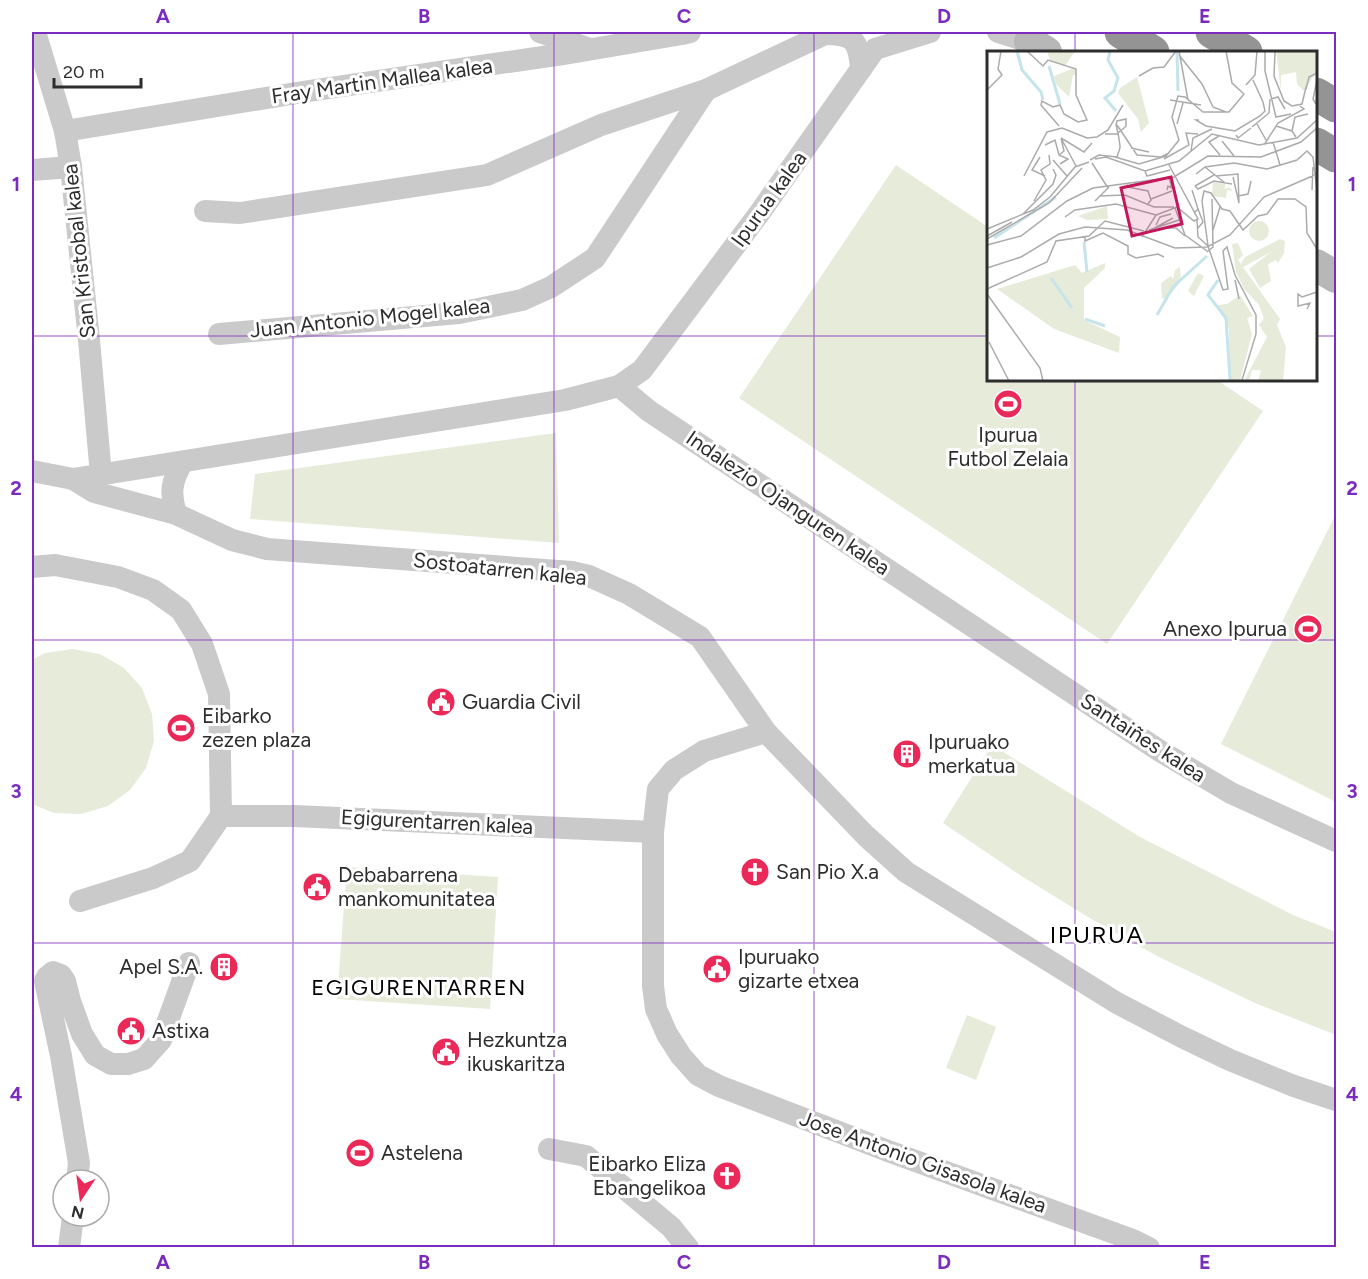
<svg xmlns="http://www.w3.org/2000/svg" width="1368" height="1279" font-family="Figtree,sans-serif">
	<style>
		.green { fill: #e6ebda }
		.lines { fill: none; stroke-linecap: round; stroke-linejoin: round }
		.minor { stroke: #cacaca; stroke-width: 22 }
		.secondary { stroke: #b7b7b7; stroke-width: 32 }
		.motorway { stroke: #949494; stroke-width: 33 }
		.grid { fill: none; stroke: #7b2cbf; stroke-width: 1.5; stroke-opacity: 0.55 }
		.labels { text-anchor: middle; stroke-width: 6; stroke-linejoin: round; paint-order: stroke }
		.street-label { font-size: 21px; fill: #2d2d2d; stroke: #fff }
		.poi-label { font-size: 21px; fill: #2d2d2d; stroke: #fff; text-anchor: start }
		.neighbourhood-label { font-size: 22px; letter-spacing: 1.5px; fill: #000; stroke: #fff }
		.quarter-label { font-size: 24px; letter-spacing: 1.5px; fill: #000; stroke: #fff }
		.inset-river { fill: none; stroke: #c5e4ec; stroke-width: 3 }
		.inset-road { fill: none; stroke: #ababab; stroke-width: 1.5 }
		.view { fill: #c2185b; fill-opacity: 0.15; stroke: #c2185b; stroke-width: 3 }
		.inset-edge { fill: none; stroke: #2d2d2d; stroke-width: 3 }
		.neatline { fill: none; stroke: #7b2cbf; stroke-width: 2 }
		.grid-label { font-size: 20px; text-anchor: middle; font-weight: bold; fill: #7b2cbf }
	</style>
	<rect width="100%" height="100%" fill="#fff"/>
	<g class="green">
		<path d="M896,165L988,227V380H1217L1263,411L1107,644L739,398Z"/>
		<path d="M556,433L559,543L250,519L255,474Z"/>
		<path d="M1336,514V802L1221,744Z"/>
		<path d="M73,649L100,654L124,668L142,688L152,714L154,741L146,768L130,790L108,806L81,814L54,813L32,804V660L45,653Z"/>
		<path d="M992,745L1140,837L1293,915L1336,932V1035L1255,1003L1159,957L1093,920L1023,877L943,823Z"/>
		<path d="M347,867L498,877L490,1009L337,999Z"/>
		<path d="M967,1015L996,1027L976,1080L946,1068Z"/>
	</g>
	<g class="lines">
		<g class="minor">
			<path d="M35,32L65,131L71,167L89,340L101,475"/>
			<path d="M540,32L590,49"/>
			<path d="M998,32L1030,42L1035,32"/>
			<path d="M65,131L309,91L563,54L682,34L690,32"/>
			<path d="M32,170L71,167"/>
			<path d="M205,211L240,213L487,175L601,125L706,90L825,34C854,34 859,41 861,69"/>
			<path d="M219,334L459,313L522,300L551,287L595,258L706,90"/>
			<path d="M619,386L649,411L1160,751L1231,793L1336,841"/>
			<path d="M32,471L73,479L565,400L619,386L642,370L761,211L875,49L930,32"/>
			<path d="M73,479L94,492L176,514L232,540L267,549L572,572L589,576L629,594L700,637L766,732L866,836L906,872L1117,1003L1182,1037L1230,1060L1294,1086L1336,1100"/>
			<path d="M176,514C170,493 171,482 182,463"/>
			<path d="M32,567L55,565L118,577L153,590L181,610L202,644L219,694L221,816"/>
			<path d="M766,732L704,751L674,770L658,789L653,832V986L656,1009L667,1034L681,1056L698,1075L719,1086L888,1151L1133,1240L1149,1248"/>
			<path d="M80,901L153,878L190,861L221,816H294L653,832"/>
			<path d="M549,1149L586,1156L671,1227L688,1248"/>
			<path d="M77,1180L79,1163L61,1056L45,981L47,977L53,972L61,975L65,981L70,1001L82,1034L95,1055L111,1064H128L144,1059L161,1040L189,963"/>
			<path d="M69,1248L73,1216"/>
		</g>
		<g class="secondary">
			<path d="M1030,42L1046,52"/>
			<path d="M1316,265L1336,277"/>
		</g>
		<g class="motorway">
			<path d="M1121,32L1153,52"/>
			<path d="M1212,32L1246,52"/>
			<path d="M1316,94L1336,106"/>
			<path d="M1316,144L1336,156"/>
		</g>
	</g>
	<path class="grid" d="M293,32V1248M554,32V1248M814,32V1248M1075,32V52M32,336H988M1316,336H1336M1075,380V1248M32,640H1336M32,943H1336"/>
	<defs>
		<g id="stadium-disc" transform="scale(1.5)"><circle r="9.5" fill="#eb2959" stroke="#fff"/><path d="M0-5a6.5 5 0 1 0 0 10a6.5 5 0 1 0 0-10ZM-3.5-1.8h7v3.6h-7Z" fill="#fff"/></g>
		<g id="civic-disc" transform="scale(1.5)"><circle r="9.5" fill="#eb2959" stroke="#fff"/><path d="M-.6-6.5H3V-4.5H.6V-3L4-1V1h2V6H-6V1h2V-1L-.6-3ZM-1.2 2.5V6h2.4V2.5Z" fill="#fff"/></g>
		<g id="building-disc" transform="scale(1.5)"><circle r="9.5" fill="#eb2959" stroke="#fff"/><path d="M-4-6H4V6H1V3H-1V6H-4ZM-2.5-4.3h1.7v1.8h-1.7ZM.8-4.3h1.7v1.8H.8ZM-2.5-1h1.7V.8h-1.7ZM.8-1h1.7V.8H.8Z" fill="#fff"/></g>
		<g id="church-disc" transform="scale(1.5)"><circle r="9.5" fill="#eb2959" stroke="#fff"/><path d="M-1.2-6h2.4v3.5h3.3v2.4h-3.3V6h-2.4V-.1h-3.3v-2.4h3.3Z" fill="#fff"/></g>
	</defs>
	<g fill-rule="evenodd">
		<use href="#stadium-disc" x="1008" y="404"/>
		<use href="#stadium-disc" x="1308" y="629"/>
		<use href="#civic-disc" x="441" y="702"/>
		<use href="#stadium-disc" x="181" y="728"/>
		<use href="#building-disc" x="907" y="754"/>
		<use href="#church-disc" x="755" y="872"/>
		<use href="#civic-disc" x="317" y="887"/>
		<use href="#building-disc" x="224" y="967"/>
		<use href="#civic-disc" x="717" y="969"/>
		<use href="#civic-disc" x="131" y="1031"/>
		<use href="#civic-disc" x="446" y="1052"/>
		<use href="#stadium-disc" x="360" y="1153"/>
		<use href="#church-disc" x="727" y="1176"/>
	</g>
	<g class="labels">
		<g class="street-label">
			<text transform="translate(382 81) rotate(-8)" y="7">Fray Martin Mallea kalea</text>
			<text transform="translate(769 199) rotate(-54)" y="7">Ipurua kalea</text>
			<text transform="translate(79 251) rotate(-96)" y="7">San Kristobal kalea</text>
			<text transform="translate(370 318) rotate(-6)" y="7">Juan Antonio Mogel kalea</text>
			<text transform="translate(788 503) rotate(34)" y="7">Indalezio Ojanguren kalea</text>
			<text transform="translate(500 569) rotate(6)" y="7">Sostoatarren kalea</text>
			<text transform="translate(1143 738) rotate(33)" y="7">Santaiñes kalea</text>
			<text transform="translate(437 822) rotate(3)" y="7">Egigurentarren kalea</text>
			<text transform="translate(923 1162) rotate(20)" y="7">Jose Antonio Gisasola kalea</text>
		</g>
		<g class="poi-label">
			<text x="1008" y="442" text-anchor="middle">Ipurua<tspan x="1008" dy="24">Futbol Zelaia</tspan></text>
			<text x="1287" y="636" text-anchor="end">Anexo Ipurua</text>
			<text x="462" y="709">Guardia Civil</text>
			<text x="202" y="723">Eibarko<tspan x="202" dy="24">zezen plaza</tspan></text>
			<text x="928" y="749">Ipuruako<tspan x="928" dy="24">merkatua</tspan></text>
			<text x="776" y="879">San Pio X.a</text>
			<text x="338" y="882">Debabarrena<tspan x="338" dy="24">mankomunitatea</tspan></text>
			<text x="738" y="964">Ipuruako<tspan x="738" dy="24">gizarte etxea</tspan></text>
			<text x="203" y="974" text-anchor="end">Apel S.A.</text>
			<text x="152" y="1038">Astixa</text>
			<text x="467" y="1047">Hezkuntza<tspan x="467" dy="24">ikuskaritza</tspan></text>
			<text x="381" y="1160">Astelena</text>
			<text x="706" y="1171" text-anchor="end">Eibarko Eliza<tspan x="706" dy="24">Ebangelikoa</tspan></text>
		</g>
		<g class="neighbourhood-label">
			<text x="419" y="995">EGIGURENTARREN</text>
		</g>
		<g class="quarter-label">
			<text x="1097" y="943">IPURUA</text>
		</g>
	</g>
	<g transform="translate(987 51)">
		<rect width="330" height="330" fill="#fff"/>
		<path d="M60,0H88L78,15L63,9ZM289,0H330V20L317,40L310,33L309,21L294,24V40ZM87,17L90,24H86L82,46L69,33L67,25ZM150,26L162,72L154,81L151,68L131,42L133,37ZM226,131L238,133V138L242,136L246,140L240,139L239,147L225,145ZM120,155L121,168L100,169L91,165ZM262 180a10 10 0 1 1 20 0a10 10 0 1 1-20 0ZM293,188L298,190L297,202L291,212L289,209L281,213L284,230L273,237L262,218L284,201L256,216L293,268L290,274L299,296L296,330H271L274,319H265L262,330H257L280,286L272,274L277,267L272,254L257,238L249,221L245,193L251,192L256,204L251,209L254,213L258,206ZM118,212V217L97,237V269L133,286L132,302L67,278L10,238L88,214L95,222ZM193,216L194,230L179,249L175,247L174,232L184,225L186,228L188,219ZM211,222L217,225L207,245L201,240ZM253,244L266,265L260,267L265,283L253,330L243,328L242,278L231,254L240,253Z" fill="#e6ebda"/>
		<path class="inset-river" d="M30,0L35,19L54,41L56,49M123,0L121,9L131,27L127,40L118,47L129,60M190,1L191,40M62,15L73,53M7,187L69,146M97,191L100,221M64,227L85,257M231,229L221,244L239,267L243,328L247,330M170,264L186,236L220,205M98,268L118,275"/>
		<path class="inset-road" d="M40,0L56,15L61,9L89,18V44L100,69L91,71L77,63L73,54L66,56L55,50L54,54L72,75M192,0L201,49M278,0V20L289,66L304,63M288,0L287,25L297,50L305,55L315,53L319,36M192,4L215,33L226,56L239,61M152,25L166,17L177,16L189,0M259,34L268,24L270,0M319,38L322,26L330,22M0,39L15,24L11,18L14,0M284,48L291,46L298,58M183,49L214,54M329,53L326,48L330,29M212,69H209L219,75L248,80L273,65L278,60L276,51L266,29M190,73L196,52M270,73L279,89M130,74L150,104L174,106L182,102M289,75L305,80L309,86M265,76L282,62L283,48M305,80L308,66L321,63M249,84L251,87L264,77M232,85L222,91L233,104M74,87L97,101L105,92M74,87L89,115M235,90L247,105M286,91L293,114M58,94L68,89L72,104M277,94L291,72L317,58L313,55M144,97L162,101M204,100L206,87L225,78M72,104L81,108L73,113M72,104L77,100L74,87M53,106L45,119L58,125M128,106L152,113L179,105L192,89L185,66L191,45L198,46L216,61H242L257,43L245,32L239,0M108,108L119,106L158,120L192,110L225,83L272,94L310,87L330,69M177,108L202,94L199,82L211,83M66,109L80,125M103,109L112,104L130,106L133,97V95L132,88L131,82L129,74L130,70L139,68V75L137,77L132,81L130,83H118M105,112L121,137M218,116L238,132M158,120L160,125L183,119M209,123L218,116L247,112L280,118L310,109L320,100L326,106L330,139M37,125L60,81L75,77L100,87L110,86L121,79L136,54M229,125L251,123L252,152L246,126M140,132L141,136L161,140L164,149L161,153M208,135L211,138L227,130L245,133M208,135L227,124M180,139L181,135L185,137L182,127M205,139L211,158L207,162M325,139L326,116L327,119M112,145L138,144L167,156H187M251,145L261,143L264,130M164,148L185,140M47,150L59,129L54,119L63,113L62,104M108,150L122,136M188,157L198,184L220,200M36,163L66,133L69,124L66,118M169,164L190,156L207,170L211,168L182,114M78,166L88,159L129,153L169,164M210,169L211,186L221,195L236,239L241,238L236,200L240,196L248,224L269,264V283L255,329M169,174L173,166L184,163M175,177H189L198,185M211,177L216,171L211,158M0,178L46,159L63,146L88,116L102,111M162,179L192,169M164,179L186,167M226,179L233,156M0,185L25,171M98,186V190L116,182L141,195V203L149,207L171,203L177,206M155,186L169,164M0,188L62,152L95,117M0,194L34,185L80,150L106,137L187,126L221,105L274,106L314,91L330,77M221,195L215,150L217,140L224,142L235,158L243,160L256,179L271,165L280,163L291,148H308L319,156L320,182L330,198M220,201L226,196L225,148M0,217L34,206L72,183L98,176L140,179L188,197L220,196L243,184L277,146L330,123M248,229L252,248M0,238L60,211L69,190L102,185L118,170L157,180M0,243L53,317L56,330M320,258L323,252L311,255V243L315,246L330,241M2,291L22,330"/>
		<path class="view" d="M184,126L195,173L145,185L134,137Z"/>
		<rect width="330" height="330" class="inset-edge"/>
	</g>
	<rect width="1368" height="1279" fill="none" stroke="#ffffff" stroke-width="66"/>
	<g transform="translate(81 1198) rotate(193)"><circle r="28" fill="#ffffff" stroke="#ababab" stroke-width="1.5"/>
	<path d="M0-4.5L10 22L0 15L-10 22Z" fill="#eb2959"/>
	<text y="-9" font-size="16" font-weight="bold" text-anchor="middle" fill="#2d2d2d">N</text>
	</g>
	<path d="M54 78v9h87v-9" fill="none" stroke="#2d2d2d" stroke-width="3"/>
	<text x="63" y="78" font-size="18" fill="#2d2d2d" stroke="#ffffff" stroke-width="4.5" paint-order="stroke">20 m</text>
	<rect x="33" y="33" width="1302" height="1213" class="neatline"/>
	<g class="grid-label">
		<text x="163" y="23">A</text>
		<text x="424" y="23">B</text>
		<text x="684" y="23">C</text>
		<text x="944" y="23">D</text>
		<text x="1205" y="23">E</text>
		<text x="16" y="191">1</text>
		<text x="1352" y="191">1</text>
		<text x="16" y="495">2</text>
		<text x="1352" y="495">2</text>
		<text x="16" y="798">3</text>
		<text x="1352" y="798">3</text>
		<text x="16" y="1101">4</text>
		<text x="1352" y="1101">4</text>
		<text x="163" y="1269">A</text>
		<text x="424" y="1269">B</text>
		<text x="684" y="1269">C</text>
		<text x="944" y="1269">D</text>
		<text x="1205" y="1269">E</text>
	</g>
</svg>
